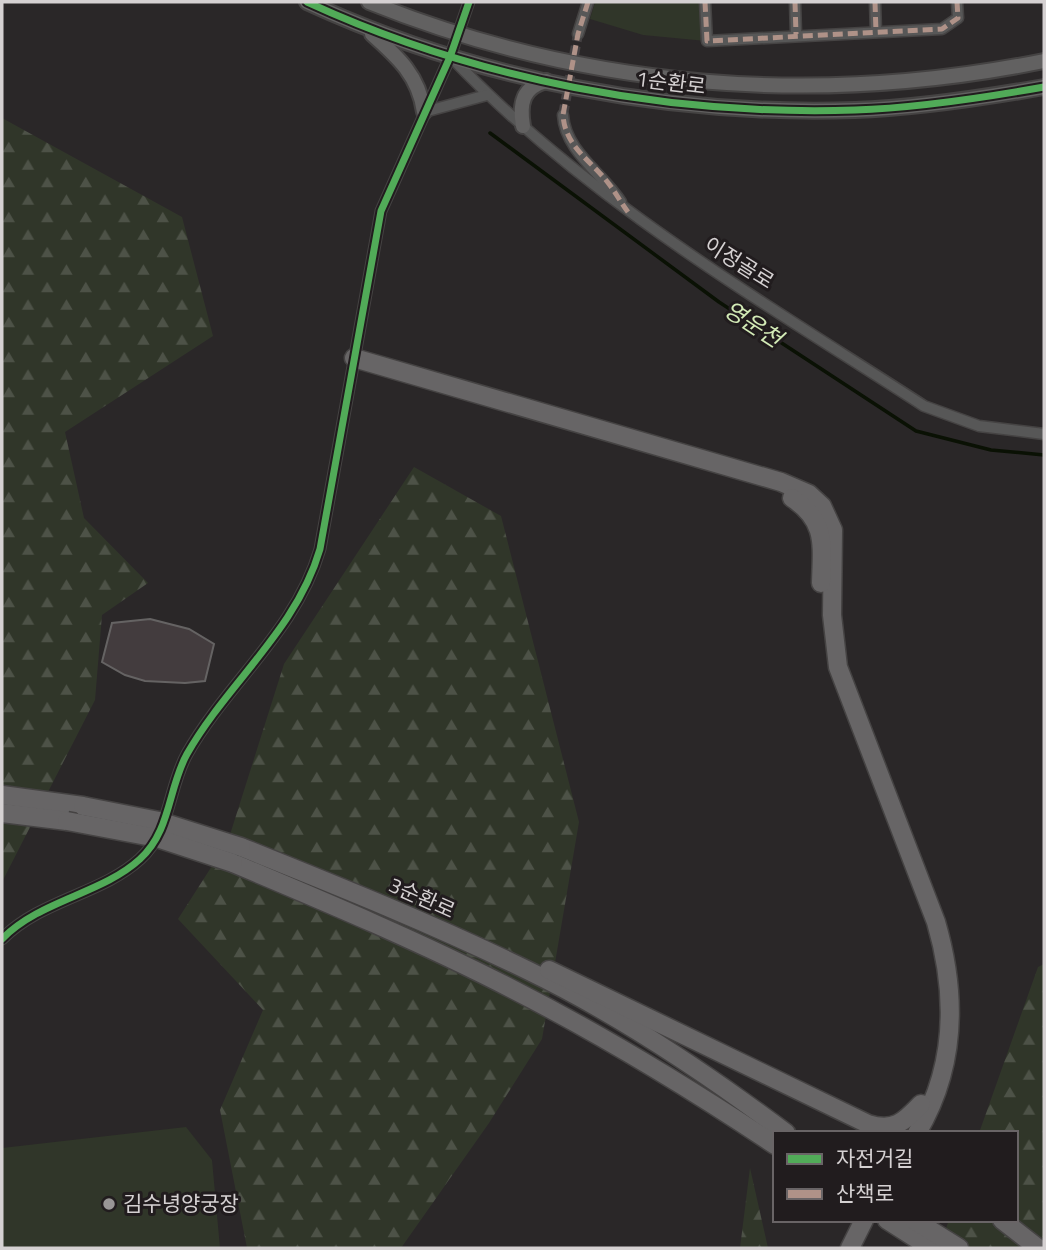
<svg xmlns="http://www.w3.org/2000/svg" width="1046" height="1250" font-family="'Titillium Web','Noto Sans KR',sans-serif">
	<style>
		.forest { fill: url(#forest-firs) }
		.park { fill: #303629 }
		.lines { fill: none; stroke-linecap: round; stroke-linejoin: round }
		.stream { stroke: #0a1104; stroke-width: 3.5 }
		.building { fill: #433c3e; stroke: #656363; stroke-width: 2 }
		.street-tunnel { stroke: #444042; stroke-width: 10; stroke-dasharray: 10 5; stroke-linecap: butt }
		.street-casing { stroke: #454343; stroke-width: 13 }
		.secondary-casing { stroke: #454343; stroke-width: 18 }
		.highway-casing { stroke: #454343; stroke-width: 21 }
		.street { stroke: #575757; stroke-width: 10 }
		.secondary { stroke: #626161; stroke-width: 14 }
		.highway { stroke: #676566; stroke-width: 18 }
		.highway-bridge-casing { stroke: #454343; stroke-width: 21; stroke-linecap: butt }
		.highway-bridge { stroke: #676566; stroke-width: 18 }
		.quiet { stroke: #af9288; stroke-width: 5; stroke-dasharray: 10 5; stroke-linecap: butt }
		.cycleway-casing { stroke: #211c1e; stroke-width: 11 }
		.cycleway { stroke: #51ab58; stroke-width: 7 }
		.poi-dot { fill: #999696; stroke: #211c1e; stroke-width: 2.5 }
		.labels { text-anchor: middle; stroke-width: 6; stroke-linejoin: round; paint-order: stroke }
		.street-label { font-size: 21px; fill: #d5d1d2; stroke: #211c1e }
		.poi-label { font-size: 21px; fill: #d5d1d2; stroke: #211c1e; text-anchor: start }
		.water-label { font-size: 23px; font-style: italic; fill: #d3ebb7; stroke: #211c1e }
	</style>
	<defs>
		<pattern id="forest-firs" width="22" height="20" patternUnits="userSpaceOnUse" patternTransform="scale(1.75)"><rect width="22" height="20" fill="#303629"/><path d="M5 1l3.5 6h-7zM16 11l3.5 6h-7z" fill="#4d5247"/></pattern>
	</defs>
	<rect width="100%" height="100%" fill="#2a2728"/>
	<g class="forest">
		<path d="M2,118L182,217L213,336L65,432L84,518L148,583L102,615L95,700L2,882Z"/>
		<path d="M414,467L501,516L579,822L542,1039L489,1123L401,1248H247L220,1110L263,1010L178,919L228,841L284,664Z"/>
		<path d="M1044,964V1248H939L949,1220H1016V1133H979L1038,967Z"/>
		<path d="M750,1168L768,1248H740Z"/>
	</g>
	<g class="park">
		<path d="M595,2H704L706,41L643,35L590,19Z"/>
		<path d="M186,1127L212,1160L220,1248H2V1148Z"/>
	</g>
	<g class="lines">
		<path class="stream" d="M490,133L719,302L916,431L991,450L1044,455"/>
	</g>
	<path class="building" d="M150,619L189,629L214,644L205,681L185,683L145,681L125,675L102,662L112,623Z"/>
	<g class="lines">
		<path class="street-tunnel" d="M563,115L578,34"/>
		<g class="street-casing">
			<g id="street">
				<path d="M705,2L707,41L942,29L958,18L957,2"/>
				<path d="M795,2L796,34"/>
				<path d="M875,2L876,32"/>
				<path d="M578,34L588,2"/>
				<path d="M451,57C587,200 760,300 924,406L979,426L1044,434"/>
				<path d="M424,112L487,95"/>
				<path d="M563,115C565,151 603,174 621,202"/>
				<path d="M2,939C40,900 102,894 140,859C171,831 168,788 187,754C228,682 296,631 320,549L381,211L450,57L469,2"/>
			</g>
		</g>
		<g class="secondary-casing">
			<g id="secondary">
				<path d="M307,2C476,80 669,116 855,110C918,108 982,98 1044,87"/>
				<path d="M369,2C585,89 817,107 1044,61"/>
				<path d="M372,34C398,57 419,76 424,112"/>
				<path d="M523,126C519,103 523,87 546,81"/>
			</g>
		</g>
		<g class="highway-casing">
			<g id="highway">
				<path d="M354,358L781,482L809,494L822,506L833,530L832,615L838,667L936,922C957,994 957,1066 917,1133"/>
				<path d="M792,498C827,521 822,545 821,583"/>
				<path d="M2,795L83,806"/>
				<path d="M2,813L67,821"/>
				<path d="M241,847C338,886 435,925 529,971C620,1015 706,1073 786,1133"/>
				<path d="M233,863C328,903 423,943 514,990C604,1036 691,1089 775,1145"/>
				<path d="M549,970L868,1124C894,1132 904,1122 921,1104"/>
				<path d="M887,1220L931,1248"/>
				<path d="M914,1220L959,1248"/>
				<path d="M1002,1220L1038,1248"/>
				<path d="M850,1248L864,1220"/>
			</g>
		</g>
		<use href="#street" class="street"/>
		<use href="#secondary" class="secondary"/>
		<use href="#highway" class="highway"/>
		<g class="highway-bridge-casing">
			<g id="highway-bridge">
				<path d="M83,806L159,821L241,847"/>
				<path d="M67,821L157,838L233,863"/>
			</g>
		</g>
		<use href="#highway-bridge" class="highway-bridge"/>
		<g class="quiet">
			<path d="M588,2L578,34L563,115C565,147 591,160 609,184C616,193 621,203 628,212"/>
			<path d="M705,2L707,41L942,29L958,18L957,2"/>
			<path d="M795,2L796,34"/>
			<path d="M875,2L876,32"/>
		</g>
		<g class="cycleway-casing">
			<g id="cycleway">
				<path d="M307,2C476,80 669,116 855,110C918,108 982,98 1044,87"/>
				<path d="M2,939C40,900 102,894 140,859C171,831 168,788 187,754C228,682 296,631 320,549L381,211L450,57L469,2"/>
			</g>
		</g>
		<use href="#cycleway" class="cycleway"/>
	</g>
	<circle class="poi-dot" cx="109" cy="1204" r="7"/>
	<g class="labels">
		<g class="street-label">
			<text transform="translate(671 83) rotate(7)" y="7">1순환로</text>
			<text transform="translate(739 263) rotate(32)" y="7">이정골로</text>
			<text transform="translate(422 898) rotate(24)" y="7">3순환로</text>
		</g>
		<g class="poi-label">
			<text x="123" y="1211">김수녕양궁장</text>
		</g>
		<g class="water-label">
			<text transform="translate(753 324) rotate(33)" y="8">영운천</text>
		</g>
	</g>
	<rect width="1046" height="1250" fill="none" stroke="#d5d1d2" stroke-width="7"/>
	<rect x="773" y="1131" width="245" height="91" fill="#211c1e" stroke="#696466" stroke-width="2"/>
	<rect x="787" y="1154" width="35" height="10" fill="#51ab58" stroke="#696466" stroke-width="2"/>
	<text x="836" y="1166" font-size="21" fill="#d5d1d2">자전거길</text>
	<rect x="787" y="1189" width="35" height="10" fill="#af9288" stroke="#696466" stroke-width="2"/>
	<text x="836" y="1201" font-size="21" fill="#d5d1d2">산책로</text>
</svg>
